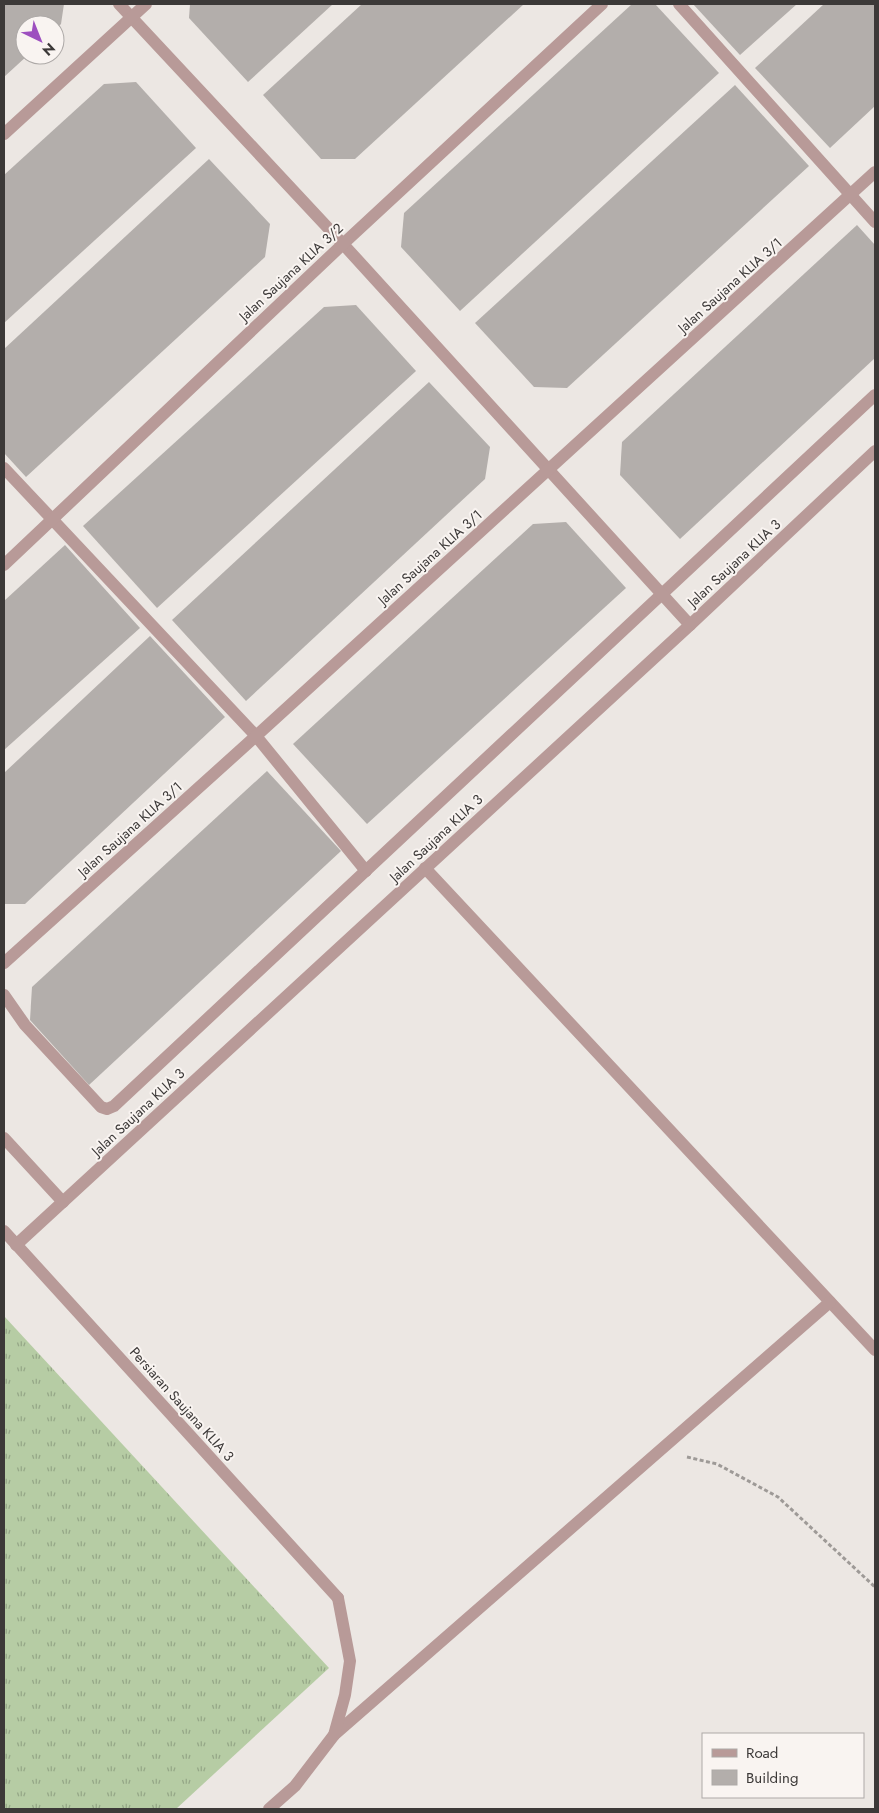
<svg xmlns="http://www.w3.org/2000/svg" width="879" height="1813" font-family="Jost,sans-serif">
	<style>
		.grass { fill: url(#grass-tufts) }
		.building { fill: #b3aeab }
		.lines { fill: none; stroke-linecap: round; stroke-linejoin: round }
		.path { stroke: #9e9a97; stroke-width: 3; stroke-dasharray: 4 2.5; stroke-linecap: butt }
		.service { stroke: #b89a98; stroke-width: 12 }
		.minor { stroke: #b89a98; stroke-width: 12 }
		.tertiary { stroke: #b89a98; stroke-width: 12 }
		.labels { text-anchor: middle; stroke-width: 4; stroke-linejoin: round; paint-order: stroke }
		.street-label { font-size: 14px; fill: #3c3938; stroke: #f9f4f1 }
	</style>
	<defs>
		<pattern id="grass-tufts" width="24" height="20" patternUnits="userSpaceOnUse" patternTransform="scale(1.25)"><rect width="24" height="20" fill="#b6cca4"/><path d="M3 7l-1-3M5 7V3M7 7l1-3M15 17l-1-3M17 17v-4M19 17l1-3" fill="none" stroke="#95a787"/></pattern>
	</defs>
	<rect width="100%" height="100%" fill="#ece7e3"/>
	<path class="grass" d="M4,1316L329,1668L176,1809H4Z"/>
	<g class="building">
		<path d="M4,4H64L61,24L55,30V25H25V55H28L4,77Z"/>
		<path d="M190,4H333L248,82L189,18Z"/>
		<path d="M362,4H524L355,159H321L263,95Z"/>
		<path d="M632,4H655L719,73L460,311L401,247L404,213Z"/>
		<path d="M693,4H797L740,55Z"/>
		<path d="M824,4H875V106L830,148L755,68Z"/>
		<path d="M136,82L196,148L4,323V175L104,84Z"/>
		<path d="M735,85L809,166L567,388L534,387L475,323Z"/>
		<path d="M209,159L270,224L265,257L26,477L4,453V349Z"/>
		<path d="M857,225L875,245V358L680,539L620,475L622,442Z"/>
		<path d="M356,305L416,371L157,608L83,526L324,307Z"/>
		<path d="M429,382L490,447L485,479L246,701L172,620Z"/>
		<path d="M566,522L626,588L367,824L293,744L533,524Z"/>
		<path d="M65,545L140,628L4,750V601Z"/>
		<path d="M150,636L225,717L25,904H4V773Z"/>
		<path d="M267,771L341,851L89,1085L30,1020L32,987Z"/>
	</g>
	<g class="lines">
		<path class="path" d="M687,1457L717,1464L778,1497L875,1587"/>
		<g class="service">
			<path d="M679,4L875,222"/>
			<path d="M4,468L256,736L366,871"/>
			<path d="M4,995L25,1025L101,1107L107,1109L114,1106L875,395"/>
		</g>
		<g class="minor">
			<path d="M119,4L343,244L690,625"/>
			<path d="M4,134L146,4"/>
			<path d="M4,565L343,244L602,4"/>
			<path d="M425,868L875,1350"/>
			<path d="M4,963L256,736L875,172"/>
			<path d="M16,1245L690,625L875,451"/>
			<path d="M334,1735L830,1302"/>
			<path d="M269,1809L295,1786L334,1735L345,1695L350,1661L338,1598"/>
		</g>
		<g class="tertiary">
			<path d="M4,1138L63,1202"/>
			<path d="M4,1231L338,1598"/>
		</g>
	</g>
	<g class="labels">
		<g class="street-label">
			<text transform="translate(291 272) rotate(-43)" y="5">Jalan Saujana KLIA 3/2</text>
			<text transform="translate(730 285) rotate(-42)" y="5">Jalan Saujana KLIA 3/1</text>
			<text transform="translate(430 557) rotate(-42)" y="5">Jalan Saujana KLIA 3/1</text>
			<text transform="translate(734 563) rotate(-43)" y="5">Jalan Saujana KLIA 3</text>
			<text transform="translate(130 829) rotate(-42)" y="5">Jalan Saujana KLIA 3/1</text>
			<text transform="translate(436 838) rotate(-43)" y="5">Jalan Saujana KLIA 3</text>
			<text transform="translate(138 1112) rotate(-43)" y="5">Jalan Saujana KLIA 3</text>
			<text transform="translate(182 1404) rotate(48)" y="5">Persiaran Saujana KLIA 3</text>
		</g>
	</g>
	<rect width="879" height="1813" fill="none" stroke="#3c3938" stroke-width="10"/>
	<rect x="702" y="1733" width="162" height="65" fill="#f9f4f1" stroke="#ada9a7"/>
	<rect x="712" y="1749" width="25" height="8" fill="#b89a98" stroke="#ada9a7"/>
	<text x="746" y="1758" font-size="15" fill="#3c3938">Road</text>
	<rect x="712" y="1770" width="25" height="15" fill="#b3aeab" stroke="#ada9a7"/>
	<text x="746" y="1783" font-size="15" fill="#3c3938">Building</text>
	<g transform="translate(40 40) rotate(137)"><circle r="24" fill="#f9f4f1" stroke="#ada9a7"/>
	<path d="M0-4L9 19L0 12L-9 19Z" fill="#9d4fbf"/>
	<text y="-8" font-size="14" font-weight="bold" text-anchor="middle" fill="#3c3938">N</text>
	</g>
</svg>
